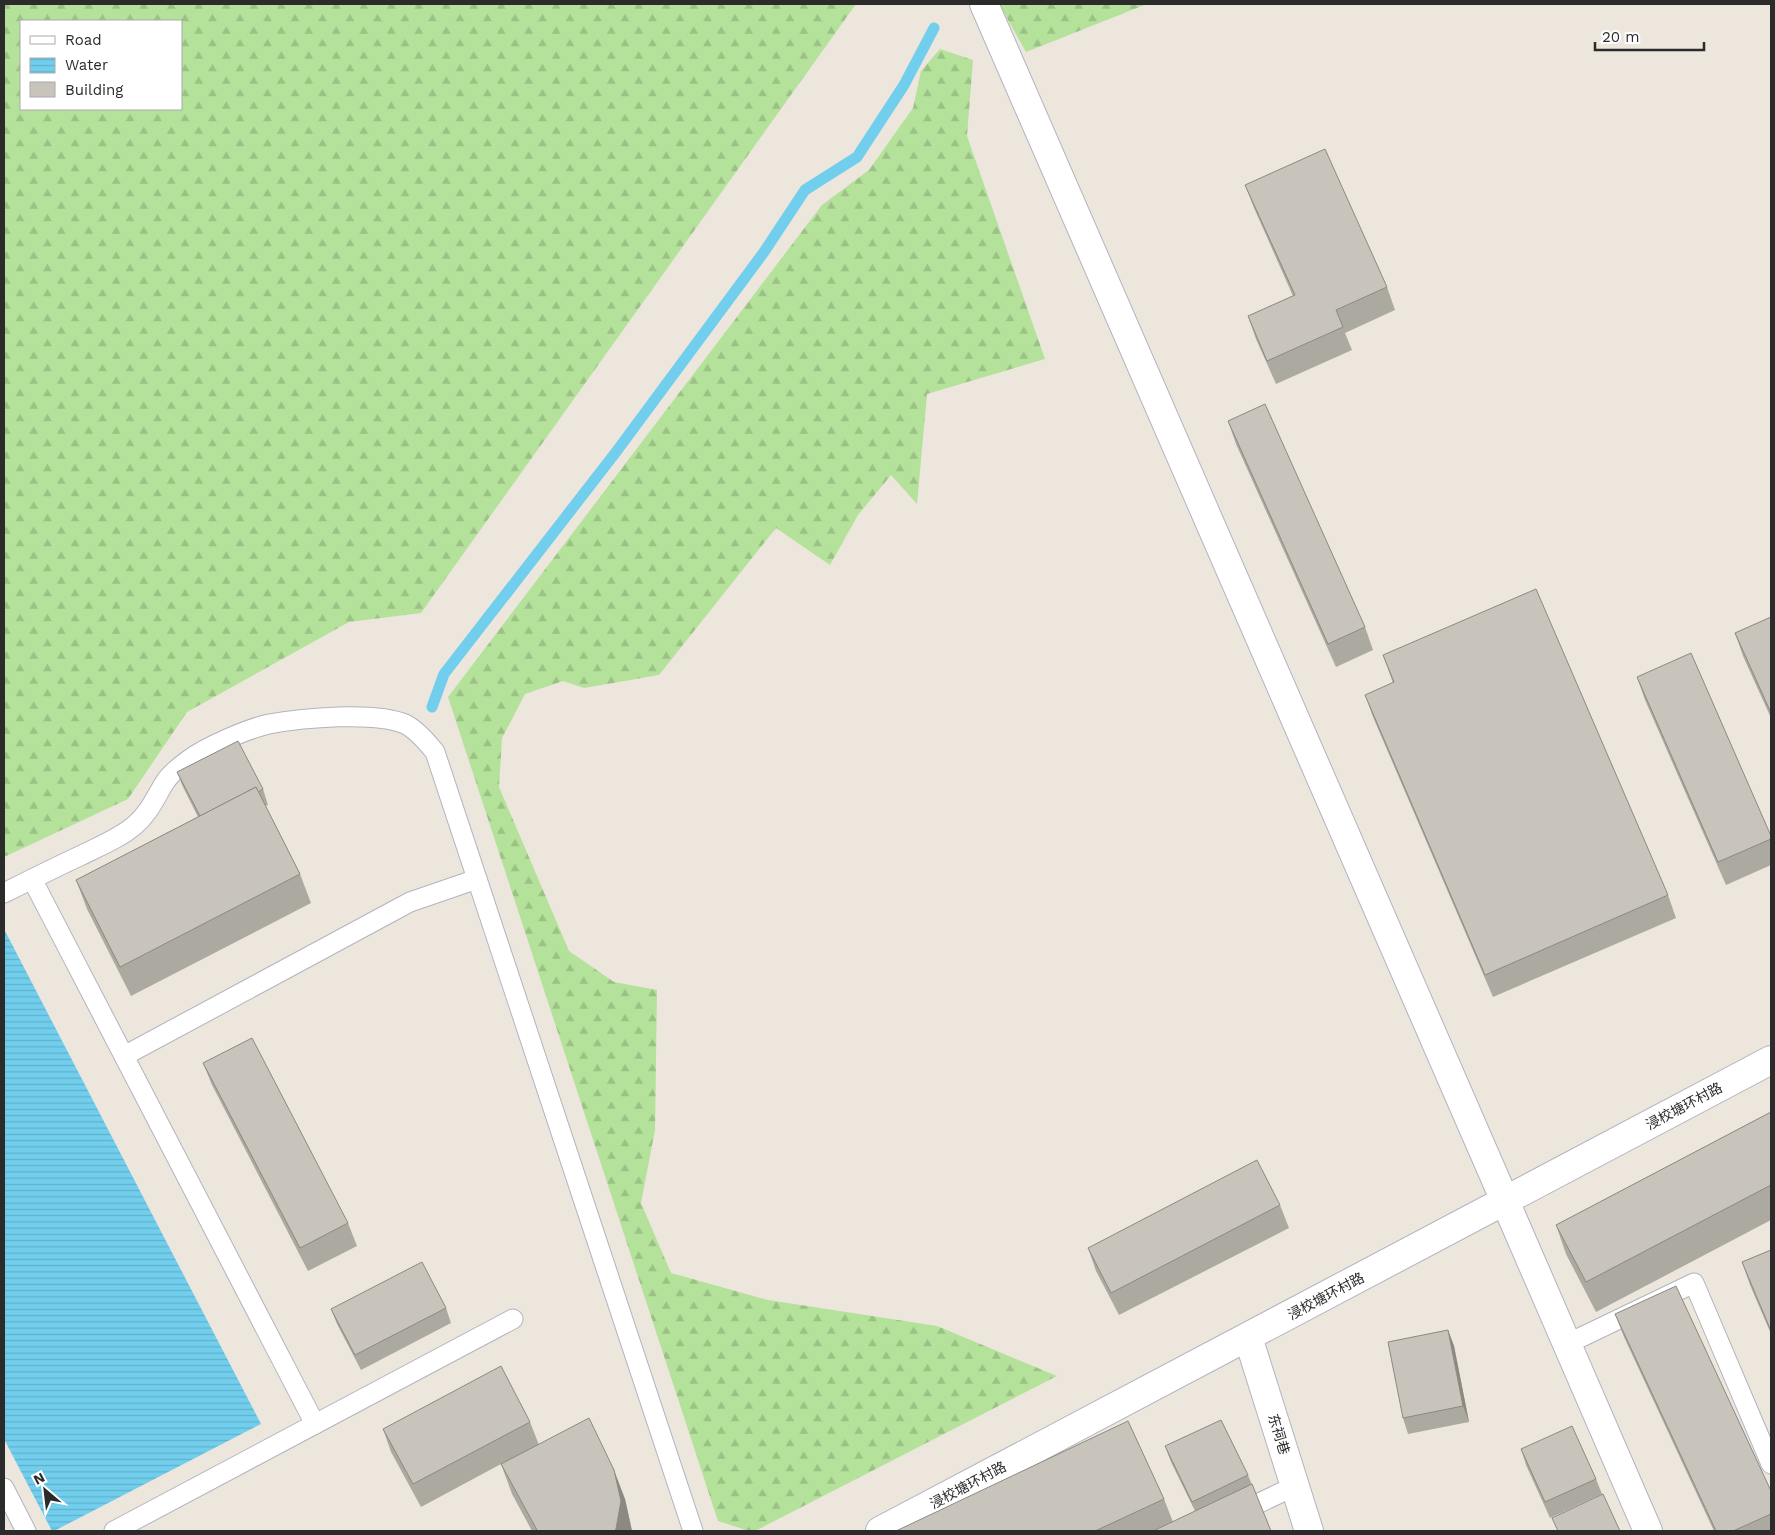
<svg xmlns="http://www.w3.org/2000/svg" width="1775" height="1535" font-family="'Work Sans','Noto Sans SC',sans-serif">
	<style>
		.forest { fill: url(#forest-firs); fill-rule: evenodd }
		.water { fill: url(#water-rules) }
		.lines { fill: none; stroke-linecap: round; stroke-linejoin: round }
		.stream { stroke: #71ceed; stroke-width: 11 }
		.service-casing { stroke: #b1b4be; stroke-width: 21 }
		.minor-casing { stroke: #b1b4be; stroke-width: 30 }
		.tertiary-casing { stroke: #b1b4be; stroke-width: 30 }
		.service { stroke: #fff; stroke-width: 19 }
		.minor { stroke: #fff; stroke-width: 28 }
		.tertiary { stroke: #fff; stroke-width: 28 }
		.wall { fill: #aca9a1 }
		.shaded-wall { fill: #8c8983 }
		.building { fill: #c8c4bb; stroke: #8c8983 }
		.labels { text-anchor: middle; stroke-width: 4; stroke-linejoin: round; paint-order: stroke }
		.street-label { font-size: 14px; fill: #2b2b2b; stroke: #fff }
	</style>
	<defs>
		<pattern id="forest-firs" width="22" height="20" patternUnits="userSpaceOnUse" patternTransform="scale(1.25)"><rect width="22" height="20" fill="#b4e29a"/><path d="M5 1l3.5 6h-7zM16 11l3.5 6h-7z" fill="#9bc285"/></pattern>
		<pattern id="water-rules" width="6" height="5" patternUnits="userSpaceOnUse" patternTransform="scale(1.25)"><rect width="6" height="5" fill="#71ceed"/><path d="M0 2.5h6" fill="none" stroke="#62b1cb"/></pattern>
	</defs>
	<rect width="100%" height="100%" fill="#ece6dd"/>
	<g class="forest">
		<path d="M4,4H856L421,613L349,622L187,712L128,799L4,857ZM21,21H181V109H21Z"/>
		<path d="M999,4H1147L1026,52Z"/>
		<path d="M940,49L973,60L967,136L1045,359L927,394L917,504L891,475L858,515L830,565L776,528L659,675L584,688L563,681L525,694L502,738L499,787L569,951L614,982L657,990L655,1130L641,1203L671,1273L768,1300L937,1326L1057,1376L755,1531H749L718,1521L448,697L822,205L869,170L913,108L921,71Z"/>
	</g>
	<path class="water" d="M4,929L261,1424L54,1531H52L4,1439Z"/>
	<g class="lines">
		<path class="stream" d="M432,707L444,674L616,452L764,252L805,190L857,157L904,85L934,28"/>
		<g class="service-casing">
			<g id="service">
				<path d="M32,879L315,1424"/>
				<path d="M4,893C30,880 56,867 82,855C100,846 120,838 135,825C150,812 155,798 165,782C170,774 179,767 187,761C205,747 247,729 269,724C302,718 375,711 405,724C417,730 427,742 435,752L693,1531"/>
				<path d="M124,1056L410,902L477,879"/>
				<path d="M1567,1344L1694,1283L1771,1464"/>
				<path d="M4,1488L26,1531"/>
				<path d="M114,1531L513,1319"/>
				<path d="M1200,1531L1295,1486"/>
			</g>
		</g>
		<g class="minor-casing">
			<g id="minor">
				<path d="M984,4L1505,1201L1648,1531"/>
				<path d="M1248,1337L1309,1531"/>
			</g>
		</g>
		<g class="tertiary-casing">
			<path id="tertiary" d="M880,1531L1771,1060"/>
		</g>
		<use href="#service" class="service"/>
		<use href="#minor" class="minor"/>
		<use href="#tertiary" class="tertiary"/>
	</g>
	<g class="wall">
		<path d="M1245,185L1387,287L1395,310L1345,333L1352,350L1276,384L1256,339L1248,316L1293,296L1254,208Z"/>
		<path d="M1228,421L1365,627L1373,650L1336,667L1236,444Z"/>
		<path d="M1771,617V718L1743,656L1735,633Z"/>
		<path d="M1383,655L1668,895L1676,918L1493,997L1373,717L1365,695L1393,683Z"/>
		<path d="M1637,677L1771,836V865L1726,885L1645,700Z"/>
		<path d="M177,772L263,789L268,805L265,806L300,874L311,903L131,996L87,909L76,880L198,817L183,787Z"/>
		<path d="M203,1063L348,1223L357,1246L308,1271L212,1085Z"/>
		<path d="M1771,1112V1220L1596,1312L1566,1254L1556,1225Z"/>
		<path d="M1280,1205L1289,1228L1119,1315L1096,1271L1088,1248Z"/>
		<path d="M1771,1250V1334L1750,1285L1742,1262Z"/>
		<path d="M446,1308L451,1323L361,1370L337,1324L331,1309Z"/>
		<path d="M1615,1314L1771,1491V1531H1714L1624,1337Z"/>
		<path d="M1448,1330L1454,1346L1469,1422L1408,1434L1403,1418Z"/>
		<path d="M530,1422L539,1445L625,1499L632,1531H532L512,1494L501,1464L421,1507L391,1452L383,1429Z"/>
		<path d="M1165,1446L1248,1475L1271,1531H896L1164,1499L1173,1522L1195,1511L1171,1462Z"/>
		<path d="M1521,1449L1596,1479L1602,1494L1550,1518L1526,1465Z"/>
	</g>
	<g class="shaded-wall">
		<path d="M1448,1330L1454,1346L1469,1422L1463,1406Z"/>
		<path d="M614,1470L625,1499L632,1531H614Z"/>
	</g>
	<g class="building">
		<path d="M1325,149L1387,287L1336,310L1343,327L1267,361L1248,316L1295,295L1245,185Z"/>
		<path d="M1265,404L1365,627L1328,644L1228,421Z"/>
		<path d="M1536,589L1668,895L1485,975L1365,695L1394,682L1383,655Z"/>
		<path d="M1771,617V713L1735,633Z"/>
		<path d="M1691,653L1771,836V839L1718,862L1637,677Z"/>
		<path d="M238,741L263,789L258,792L256,787L200,816L177,772Z"/>
		<path d="M256,787L300,874L120,967L76,880Z"/>
		<path d="M252,1038L348,1223L300,1248L203,1063Z"/>
		<path d="M1771,1112V1185L1586,1282L1556,1225Z"/>
		<path d="M1257,1160L1280,1205L1111,1293L1088,1248Z"/>
		<path d="M1771,1250V1331L1742,1262Z"/>
		<path d="M422,1262L446,1308L355,1355L331,1309Z"/>
		<path d="M1676,1286L1771,1491V1514L1733,1531H1716L1615,1314Z"/>
		<path d="M1448,1330L1463,1406L1403,1418L1388,1342Z"/>
		<path d="M501,1366L530,1422L413,1484L383,1429Z"/>
		<path d="M589,1418L614,1470L621,1501L616,1529L614,1531H534L537,1530L501,1464Z"/>
		<path d="M1221,1420L1248,1475L1192,1502L1165,1446Z"/>
		<path d="M1128,1421L1164,1499L1095,1531H896Z"/>
		<path d="M1572,1426L1596,1479L1545,1502L1521,1449Z"/>
		<path d="M1252,1484L1271,1531H1153Z"/>
		<path d="M1603,1494L1620,1531H1558L1552,1518Z"/>
	</g>
	<g class="labels">
		<g class="street-label">
			<text transform="translate(1684 1106) rotate(-28)" y="5">浸校塘环村路</text>
			<text transform="translate(1326 1296) rotate(-28)" y="5">浸校塘环村路</text>
			<text transform="translate(1279 1434) rotate(73)" y="5">东祠巷</text>
			<text transform="translate(968 1485) rotate(-28)" y="5">浸校塘环村路</text>
		</g>
	</g>
	<rect width="1775" height="1535" fill="none" stroke="#2b2b2b" stroke-width="10"/>
	<rect x="20" y="20" width="162" height="90" fill="#ffffff" stroke="#aaaaaa"/>
	<rect x="30" y="36" width="25" height="8" fill="#ffffff" stroke="#aaaaaa"/>
	<text x="65" y="45" font-size="15" fill="#2b2b2b">Road</text>
	<rect x="30" y="58" width="25" height="15" fill="url(#water-rules)" stroke="#aaaaaa"/>
	<text x="65" y="70" font-size="15" fill="#2b2b2b">Water</text>
	<rect x="30" y="82" width="25" height="15" fill="#c8c4bb" stroke="#aaaaaa"/>
	<text x="65" y="95" font-size="15" fill="#2b2b2b">Building</text>
	<g transform="translate(45 1490) rotate(332)" stroke="#ffffff" stroke-width="4" paint-order="stroke">
	<path d="M0-4L9 19L0 12L-9 19Z" fill="#2b2b2b"/>
	<text y="-8" font-size="14" font-weight="bold" text-anchor="middle" fill="#2b2b2b">N</text>
	</g>
	<path d="M1595 42v8h109v-8" fill="none" stroke="#2b2b2b" stroke-width="2.5"/>
	<text x="1602" y="42" font-size="15" fill="#2b2b2b" stroke="#ffffff" stroke-width="4" paint-order="stroke">20 m</text>
</svg>
